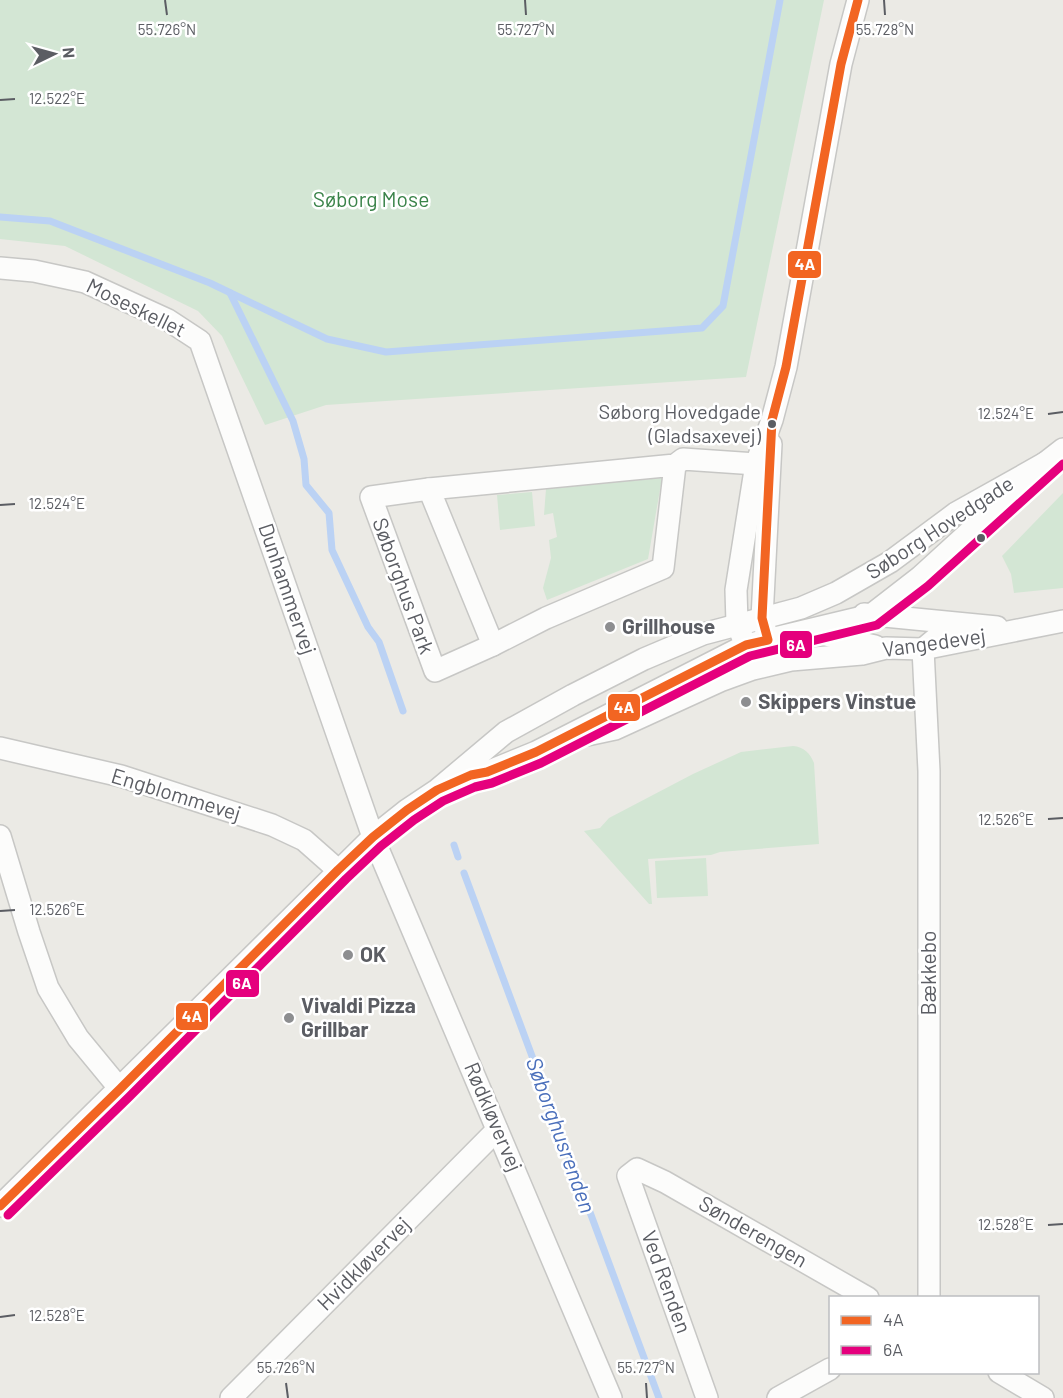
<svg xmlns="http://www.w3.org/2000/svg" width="1063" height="1398" font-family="Barlow,sans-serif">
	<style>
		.green { fill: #d3e6d4 }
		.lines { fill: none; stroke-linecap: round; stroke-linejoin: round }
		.stream { stroke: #bbd2f4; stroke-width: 7 }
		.minor-casing { stroke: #c7c7c5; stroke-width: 24 }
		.minor { stroke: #fcfcfb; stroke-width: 21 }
		.bus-1-casing { stroke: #fff; stroke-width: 14 }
		.bus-2-casing { stroke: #fff; stroke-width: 14 }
		.bus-1 { stroke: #f26522; stroke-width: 9 }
		.bus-2 { stroke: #e5007d; stroke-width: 9 }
		.ticks { fill: none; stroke: #5b5d63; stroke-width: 2 }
		.bus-dot { fill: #5b5d63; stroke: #fff; stroke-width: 2 }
		.poi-dot { fill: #8d8e90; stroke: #fff; stroke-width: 2 }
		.labels { text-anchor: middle; stroke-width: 5; stroke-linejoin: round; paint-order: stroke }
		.bus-label { font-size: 20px; fill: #5b5d63; stroke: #fff; text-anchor: end }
		.park-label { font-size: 21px; fill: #3a8349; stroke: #fff }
		.street-label { font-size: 21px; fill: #5b5d63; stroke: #fff }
		.poi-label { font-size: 21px; font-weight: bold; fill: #5b5d63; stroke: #fff; text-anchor: start }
		.water-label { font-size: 22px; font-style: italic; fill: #4a6fbb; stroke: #fff }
		.ticks-label { font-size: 15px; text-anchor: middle; fill: #5b5d63; stroke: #fff; stroke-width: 5; stroke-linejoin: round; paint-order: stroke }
		.line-badge { stroke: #fff; stroke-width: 2 }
		.badge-label { font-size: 16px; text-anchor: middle; font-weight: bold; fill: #fff }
	</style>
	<rect width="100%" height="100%" fill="#ebeae5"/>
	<g class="green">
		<path d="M0,0H824L746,377L326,405L265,425L222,336L198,311L65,246L0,239Z"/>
		<path d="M662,478L648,559L547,600L543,588L551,558L549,540L557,537L553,513L544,515L546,489Z"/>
		<path d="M532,492L535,526L500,530L497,495Z"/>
		<path d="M1063,493V588L1014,593L1011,574L1002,556Z"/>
		<path d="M793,746C804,747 810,753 814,763L819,844L720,852L711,855L648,859L652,904H649L584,831L600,828L609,818L693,774L741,752Z"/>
		<path d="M706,858L708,896L657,898L655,861Z"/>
	</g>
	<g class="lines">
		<g class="stream">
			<path d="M0,217L50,221L210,283L327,339L386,352L702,328L723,306L780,0"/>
			<path d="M230,293L293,421L304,459L306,485L329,513L332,550L368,627L379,642L403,711"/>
			<path d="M454,845L458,857"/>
			<path d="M464,873L659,1398"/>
		</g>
		<g class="minor-casing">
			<g id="minor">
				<path d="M0,268L34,271L85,282L168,320L200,341L373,837L611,1398"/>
				<path d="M675,465L663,568L546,618L493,645L429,489L675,465L683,459L756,464"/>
				<path d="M429,489L371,497L435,671L493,645"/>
				<path d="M864,614L997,627"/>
				<path d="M765,628L762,618L771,444"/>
				<path d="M812,632L875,646"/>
				<path d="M742,636L737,624L736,590L756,464L772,420L786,367L841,64L858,0"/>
				<path d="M587,735L615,729L720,681L753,669L791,660L862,654L886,648L923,649L1063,621"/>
				<path d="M0,748L121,776L272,825L304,840L338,870"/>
				<path d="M455,782L471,775L487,772L536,752L746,645L871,615L920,577L1045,463L1063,449"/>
				<path d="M0,836L29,932L48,988L78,1038L120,1089"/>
				<path d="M0,1206L373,837L407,810L437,790L506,732L573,695L644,659L703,634L801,608L836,593L890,562L956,513L1045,463"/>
				<path d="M929,1298V771L923,649L953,624"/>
				<path d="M999,1372L1043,1398"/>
				<path d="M231,1398L497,1130"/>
				<path d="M707,1398L628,1176L637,1169L665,1182L868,1298"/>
				<path d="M778,1398L830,1369"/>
			</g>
		</g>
		<use href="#minor" class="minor"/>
		<g class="bus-1-casing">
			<path id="bus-1" d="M0,1206L120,1089L338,870L373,837L407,810L437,790L471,775L487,772L536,752L746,645L768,640L762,618L772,420L786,367L841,64L858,0"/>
		</g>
		<g class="bus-2-casing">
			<path id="bus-2" d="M8,1215L129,1097L346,879L381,846L414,820L443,801L475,787L492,783L541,763L750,656L877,625L928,586L1063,464"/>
		</g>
		<use href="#bus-1" class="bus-1"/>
		<use href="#bus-2" class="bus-2"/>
	</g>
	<path class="ticks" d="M165,0L167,15M525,0L526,15M884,0L885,15M0,100L15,99M1048,414L1063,412M0,505L15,504M1048,819L1063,818M0,911L15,910M1048,1225L1063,1224M0,1317L15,1315M286,1383L288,1398M646,1383L647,1398"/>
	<g class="bus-dot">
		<circle cx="772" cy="424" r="5"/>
		<circle cx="981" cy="538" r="5"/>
	</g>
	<g class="poi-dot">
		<circle cx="610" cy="627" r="6"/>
		<circle cx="746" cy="702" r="6"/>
		<circle cx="348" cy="955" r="6"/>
		<circle cx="289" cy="1018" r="6"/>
	</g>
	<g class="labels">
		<g class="bus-label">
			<text x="761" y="419">Søborg Hovedgade<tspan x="761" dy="24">(Gladsaxevej)</tspan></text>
		</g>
		<g class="park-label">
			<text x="371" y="207">Søborg Mose</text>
		</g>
		<g class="street-label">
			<text transform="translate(136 308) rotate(26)" y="7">Moseskellet</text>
			<text transform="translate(940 528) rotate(-33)" y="7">Søborg Hovedgade</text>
			<text transform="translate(403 586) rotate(70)" y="7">Søborghus Park</text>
			<text transform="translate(287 589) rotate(71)" y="7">Dunhammervej</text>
			<text transform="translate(934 643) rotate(-8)" y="7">Vangedevej</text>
			<text transform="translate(176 795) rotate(17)" y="7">Engblommevej</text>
			<text transform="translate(929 973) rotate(-90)" y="7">Bækkebo</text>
			<text transform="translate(493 1117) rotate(67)" y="7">Rødkløvervej</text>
			<text transform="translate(753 1232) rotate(30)" y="7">Sønderengen</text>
			<text transform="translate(364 1264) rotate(-45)" y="7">Hvidkløvervej</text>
			<text transform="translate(666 1282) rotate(70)" y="7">Ved Renden</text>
		</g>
		<g class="poi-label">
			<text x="622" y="634">Grillhouse</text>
			<text x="758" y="709">Skippers Vinstue</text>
			<text x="360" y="962">OK</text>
			<text x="301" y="1013">Vivaldi Pizza<tspan x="301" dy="24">Grillbar</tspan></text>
		</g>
		<g class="water-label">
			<text transform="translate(561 1135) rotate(70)" y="8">Søborghusrenden</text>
		</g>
	</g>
	<g class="ticks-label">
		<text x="167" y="35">55.726°N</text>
		<text x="526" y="35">55.727°N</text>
		<text x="885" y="35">55.728°N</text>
		<text x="57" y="104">12.522°E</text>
		<text x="1006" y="419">12.524°E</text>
		<text x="57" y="509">12.524°E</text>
		<text x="1006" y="825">12.526°E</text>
		<text x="57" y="915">12.526°E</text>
		<text x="1006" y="1230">12.528°E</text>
		<text x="57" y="1321">12.528°E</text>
		<text x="286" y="1373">55.726°N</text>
		<text x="646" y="1373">55.727°N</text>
	</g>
	<g class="line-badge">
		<rect x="787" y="250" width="35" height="29" rx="6" fill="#f26522"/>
		<rect x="779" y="630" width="34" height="29" rx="6" fill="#e5007d"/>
		<rect x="607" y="693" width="34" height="29" rx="6" fill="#f26522"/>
		<rect x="225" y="969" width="35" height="29" rx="6" fill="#e5007d"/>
		<rect x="175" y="1002" width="34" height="29" rx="6" fill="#f26522"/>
	</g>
	<g class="badge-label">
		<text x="805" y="270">4A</text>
		<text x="796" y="651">6A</text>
		<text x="624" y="713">4A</text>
		<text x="242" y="989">6A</text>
		<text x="192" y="1022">4A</text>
	</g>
	<rect x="829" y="1296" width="210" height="78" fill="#ffffff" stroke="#bdbec1" stroke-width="1.5"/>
	<rect x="841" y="1316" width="30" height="9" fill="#f26522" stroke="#bdbec1" stroke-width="1.5"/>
	<text x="883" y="1326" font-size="18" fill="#5b5d63">4A</text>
	<rect x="841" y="1346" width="30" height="9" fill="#e5007d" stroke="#bdbec1" stroke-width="1.5"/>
	<text x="883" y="1356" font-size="18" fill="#5b5d63">6A</text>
	<g transform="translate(54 54) rotate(85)" stroke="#ffffff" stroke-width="4.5" paint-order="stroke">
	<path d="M0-4.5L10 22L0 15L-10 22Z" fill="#5b5d63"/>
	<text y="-9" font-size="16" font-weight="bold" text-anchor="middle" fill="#5b5d63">N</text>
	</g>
</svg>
